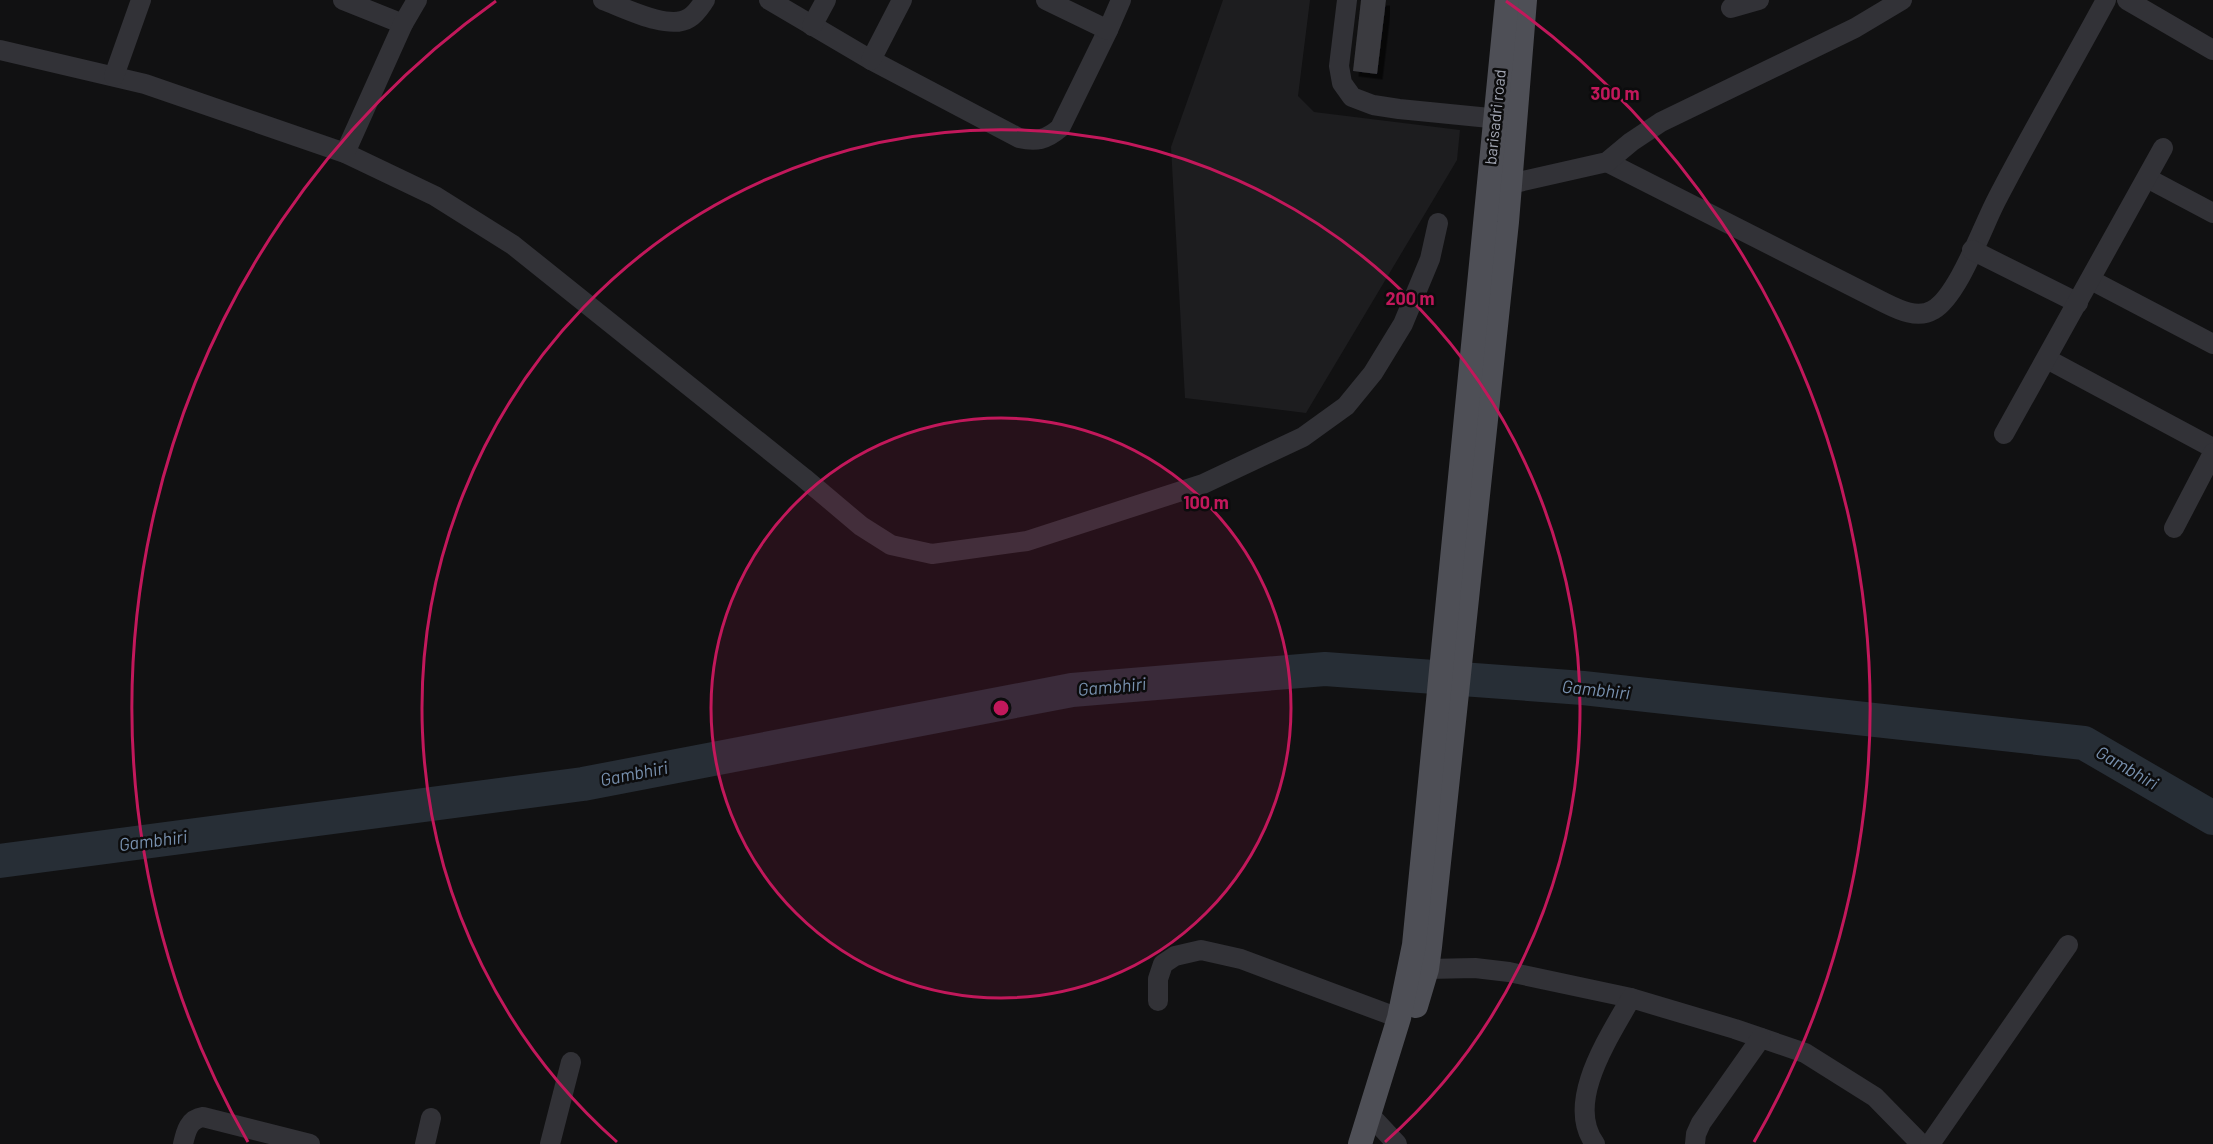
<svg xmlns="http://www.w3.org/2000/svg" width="2213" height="1144" font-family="Barlow,sans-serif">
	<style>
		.built { fill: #1d1d1f }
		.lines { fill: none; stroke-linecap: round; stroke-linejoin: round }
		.river { stroke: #272e36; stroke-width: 34 }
		.building { fill: #3b3b3f; filter: url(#shadow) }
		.minor { stroke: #323237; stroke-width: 20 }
		.major { stroke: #4e4f56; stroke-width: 24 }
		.ring { fill: none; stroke: #c2185b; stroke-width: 3 }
		.labels { text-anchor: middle; stroke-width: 5; stroke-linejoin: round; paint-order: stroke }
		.street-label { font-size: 16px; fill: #a2a6b3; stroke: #0c0c0d }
		.water-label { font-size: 18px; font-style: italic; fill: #7891af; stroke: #0c0c0d }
		.centre { fill: #c2185b; stroke: #0c0c0d; stroke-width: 3 }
		.ring-label { font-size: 18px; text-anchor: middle; font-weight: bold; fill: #c2185b; stroke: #0c0c0d; stroke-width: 5; stroke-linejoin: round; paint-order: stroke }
	</style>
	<defs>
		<filter id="shadow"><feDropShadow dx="5.5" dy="5.5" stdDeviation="0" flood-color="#0009"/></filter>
	</defs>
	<rect width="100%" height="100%" fill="#111112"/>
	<path class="built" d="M1223,0H1310L1298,96L1314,112L1460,130L1457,160L1306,413L1185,398L1171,147Z"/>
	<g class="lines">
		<path class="river" d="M0,861L583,784L1072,690L1325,669L1583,688L2084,743L2213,818"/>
	</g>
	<path class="building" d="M1361,0H1386L1377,74L1353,71Z"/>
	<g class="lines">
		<g class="minor">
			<path d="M343,0L403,24"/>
			<path d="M603,0C625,8 669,31 689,18C696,14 700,7 705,0"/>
			<path d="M769,0L871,60L1019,138C1036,142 1046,140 1060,128L1108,30"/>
			<path d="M1046,0L1108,30L1121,0"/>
			<path d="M1347,0L1339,66L1342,83L1352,97L1373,105L1399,109L1510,120"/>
			<path d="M2127,0L2213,50"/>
			<path d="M1731,8L1759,0"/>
			<path d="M812,26L826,0"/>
			<path d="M0,50L145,84L345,153L435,196L513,245L804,478L861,526L891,545L932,554L1027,541L1203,484L1303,437L1346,406L1373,373L1403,324L1430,259L1438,223"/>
			<path d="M871,60L902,0"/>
			<path d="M114,76L141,0"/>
			<path d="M345,153L403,24L417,0"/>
			<path d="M1607,162L1885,303C1899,310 1918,319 1933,310C1958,296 1982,228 1996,201C2031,133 2070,67 2106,0"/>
			<path d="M2147,178L2213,213"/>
			<path d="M1510,184L1607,162L1631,142L1661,122L1855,28L1902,0"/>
			<path d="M1972,250L2078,303"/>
			<path d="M2091,280L2213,344"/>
			<path d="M2047,359L2213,448"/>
			<path d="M2004,434L2163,148"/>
			<path d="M2174,528L2213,453"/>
			<path d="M1427,969L1475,968L1509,972L1631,998"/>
			<path d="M1158,1001V979L1163,964L1175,956L1201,950L1241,959L1399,1018"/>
			<path d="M1370,1115L1397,1144"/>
			<path d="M183,1144C186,1131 189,1119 203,1117L310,1144"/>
			<path d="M425,1144L431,1118"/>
			<path d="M550,1144L571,1062"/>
			<path d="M1595,1144C1564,1102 1610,1036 1631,998L1735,1029L1805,1053L1875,1097L1921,1144"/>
			<path d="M1695,1144L1696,1134L1701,1123L1761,1038"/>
			<path d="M1930,1144L2068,945"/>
		</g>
		<g class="major">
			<path d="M1416,1006L1427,969L1430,947L1507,222L1525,0"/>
			<path d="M1360,1144L1399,1018L1414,945L1507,0"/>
		</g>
	</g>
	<circle cx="1001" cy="708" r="290" fill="#c2185b" fill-opacity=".12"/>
	<g class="ring">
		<circle cx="1001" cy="708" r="290"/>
		<path d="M617 1142A579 579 0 1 1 1385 1142"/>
		<path d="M248 1142A869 869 0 0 1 496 1M1506 1A869 869 0 0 1 1754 1142"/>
	</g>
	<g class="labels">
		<g class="street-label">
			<text transform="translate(1495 117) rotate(-84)" y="6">barisadri road</text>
		</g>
		<g class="water-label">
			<text transform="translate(1112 687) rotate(-5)" y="6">Gambhiri</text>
			<text transform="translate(1596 690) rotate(6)" y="6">Gambhiri</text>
			<text transform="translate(2127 768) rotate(30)" y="6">Gambhiri</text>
			<text transform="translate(634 774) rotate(-11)" y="6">Gambhiri</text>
			<text transform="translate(153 841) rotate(-7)" y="6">Gambhiri</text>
		</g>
	</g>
	<circle cx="1001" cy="708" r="9" class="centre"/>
	<g class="ring-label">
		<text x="1615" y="100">300 m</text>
		<text x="1410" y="305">200 m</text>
		<text x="1206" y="509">100 m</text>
	</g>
</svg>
